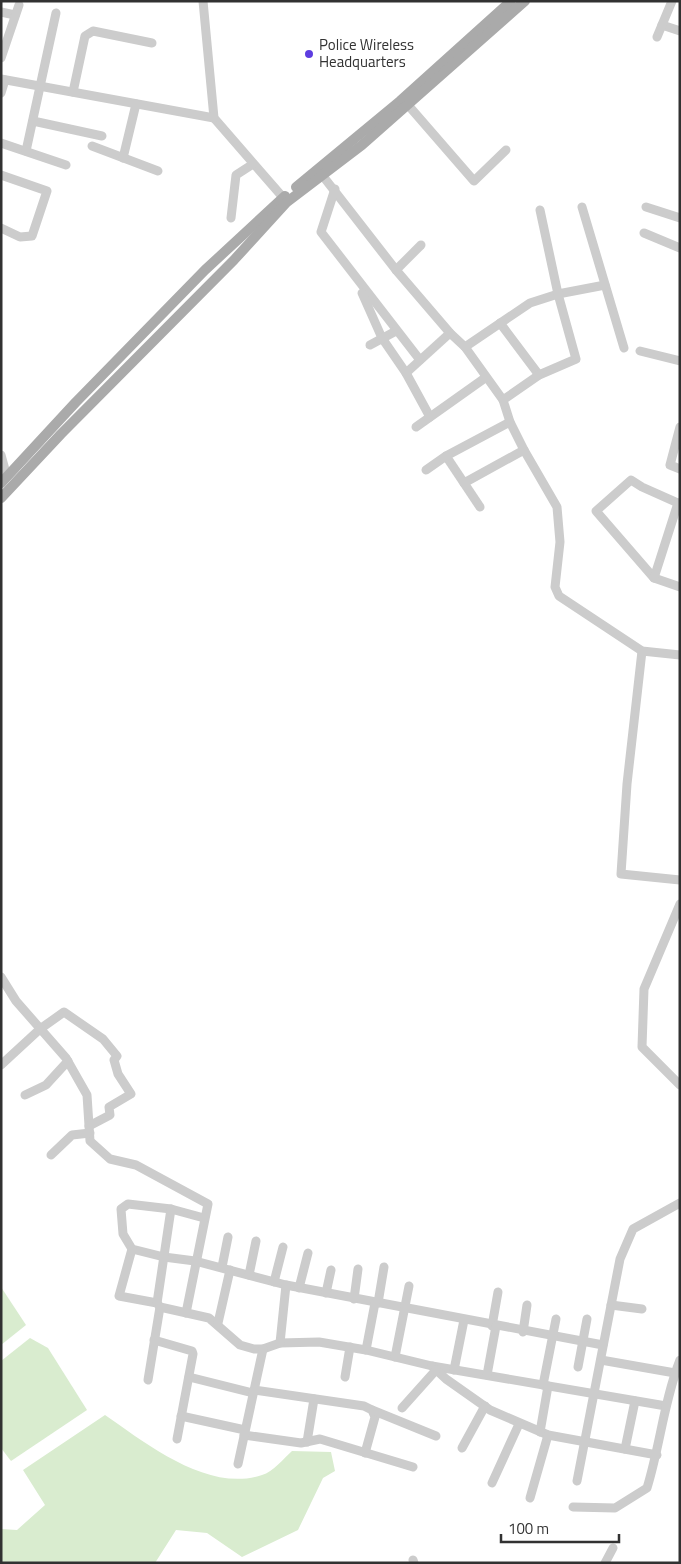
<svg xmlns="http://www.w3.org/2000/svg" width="681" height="1564" font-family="'Titillium Web',sans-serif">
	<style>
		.water { fill: #d9eccf }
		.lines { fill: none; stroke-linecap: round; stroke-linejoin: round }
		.minor { stroke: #ccc; stroke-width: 9 }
		.major { stroke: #aaa; stroke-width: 10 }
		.poi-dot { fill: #5d3de0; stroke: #fff; stroke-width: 2 }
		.labels { text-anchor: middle; stroke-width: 5; stroke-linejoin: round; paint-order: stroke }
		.poi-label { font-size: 15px; fill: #323232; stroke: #fff; text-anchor: start }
	</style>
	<rect width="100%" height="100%" fill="#fff"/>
	<g class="water">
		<path d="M1,1287L26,1325L1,1345Z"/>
		<path d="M30,1338L48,1348L87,1410L11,1461L1,1448V1361Z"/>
		<path d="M105,1415C147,1444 208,1493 262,1475C273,1472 284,1458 292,1451L331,1452L335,1471L323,1478L298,1530L242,1557L207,1533L176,1530L155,1563H1V1529L17,1530L45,1505L23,1470Z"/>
	</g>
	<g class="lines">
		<g class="minor">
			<path d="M203,1L214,118L287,202"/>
			<path d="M1,12L15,15"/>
			<path d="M662,25L680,31"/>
			<path d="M657,37L672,1"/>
			<path d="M1,58L19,5"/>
			<path d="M1,79L214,118"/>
			<path d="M73,92L85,36L93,31L152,43"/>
			<path d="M1,93L5,80"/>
			<path d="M402,102L408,105L474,181L506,150"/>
			<path d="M33,121L102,136"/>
			<path d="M1,143L66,165"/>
			<path d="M92,146L158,171"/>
			<path d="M26,151L56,13"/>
			<path d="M123,158L136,104"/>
			<path d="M319,171L396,270L450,333L465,347L503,400L510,422L524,450L464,483"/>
			<path d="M1,175L47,191L32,236L20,237L1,228"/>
			<path d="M335,189L321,232L420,360"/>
			<path d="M582,207L624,348"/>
			<path d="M646,207L680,218"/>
			<path d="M231,218L236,175L253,164"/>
			<path d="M644,233L680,248"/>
			<path d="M396,270L421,245"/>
			<path d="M362,293L382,338L406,373L430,417"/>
			<path d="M500,323L539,375"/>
			<path d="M370,345L396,331"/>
			<path d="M465,347L530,303L558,294L605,285"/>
			<path d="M640,351L680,361"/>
			<path d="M406,373L450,333"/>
			<path d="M503,400L539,375L576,359L558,294L540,210"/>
			<path d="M416,427L485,378"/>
			<path d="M680,427L670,465L680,469"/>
			<path d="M524,450L557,507L560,542L555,587L559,596L642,651L680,655"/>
			<path d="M1,455L7,477"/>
			<path d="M446,456L480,507"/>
			<path d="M426,470L446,456L510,422"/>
			<path d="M680,504L642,487L631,480L596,511L654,578L680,587"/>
			<path d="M654,578L678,503"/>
			<path d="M642,651L627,784L621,874L680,880"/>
			<path d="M680,904L644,989L642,1047L680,1085"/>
			<path d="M1,977L16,1001L66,1058L87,1095L90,1141L110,1159L136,1165L208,1204L186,1313"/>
			<path d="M1,1065L40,1029L64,1012L103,1039L117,1056L114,1060L118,1074L131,1094L109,1107L110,1115L89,1126"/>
			<path d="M25,1095L46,1085L68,1061"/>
			<path d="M51,1155L72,1135L90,1133"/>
			<path d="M204,1218L171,1209L128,1204L121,1209L123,1234L132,1249L164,1257L195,1261L286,1285L603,1345"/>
			<path d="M132,1249L119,1296L157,1303L160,1307L209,1318L240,1345L254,1349H263L280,1343L319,1342L366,1350L432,1366L666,1406"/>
			<path d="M222,1267L228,1237"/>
			<path d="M249,1275L256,1241"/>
			<path d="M274,1282L283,1247"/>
			<path d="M299,1288L308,1253"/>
			<path d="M326,1293L331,1270"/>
			<path d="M354,1299L358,1269"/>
			<path d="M157,1303L171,1209"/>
			<path d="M378,1303L384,1267"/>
			<path d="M611,1305L642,1309"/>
			<path d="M218,1323L230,1270"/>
			<path d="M492,1326L498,1292"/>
			<path d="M523,1332L527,1305"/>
			<path d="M154,1340L192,1351L193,1354L177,1439"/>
			<path d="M280,1343L286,1285"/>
			<path d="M366,1350L375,1303"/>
			<path d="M395,1357L409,1286"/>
			<path d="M601,1360L675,1373"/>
			<path d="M432,1366L446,1379L490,1410L548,1435L657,1455"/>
			<path d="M578,1367L587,1319"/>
			<path d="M454,1370L464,1320"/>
			<path d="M487,1375L496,1326"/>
			<path d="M189,1377L253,1393"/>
			<path d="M345,1377L350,1347"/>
			<path d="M148,1380L160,1307"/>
			<path d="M543,1385L556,1319"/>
			<path d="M254,1390L364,1406L372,1410L375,1417L365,1453"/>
			<path d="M402,1408L436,1370"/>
			<path d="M372,1410L436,1436"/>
			<path d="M181,1416L245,1430"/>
			<path d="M540,1432L548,1386"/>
			<path d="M244,1435L301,1443L320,1439L413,1467"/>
			<path d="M307,1442L314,1399"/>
			<path d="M462,1448L485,1406"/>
			<path d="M625,1449L635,1401"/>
			<path d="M238,1464L263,1349"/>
			<path d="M577,1481L620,1259L633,1229L680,1203"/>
			<path d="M492,1483L519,1424"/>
			<path d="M530,1498L548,1435"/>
			<path d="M573,1507L615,1508L647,1488C660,1446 664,1401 680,1360"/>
			<path d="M413,1560L414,1563"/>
			<path d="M605,1563L613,1548"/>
		</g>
		<g class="major">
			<path d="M296,187L400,101L511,1"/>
			<path d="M1,483L76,402L205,270L285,196"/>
			<path d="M1,498L61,434L234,260L287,202L362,145L525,1"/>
		</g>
	</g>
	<circle class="poi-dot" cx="309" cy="54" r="5"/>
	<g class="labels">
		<g class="poi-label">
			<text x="319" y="50">Police Wireless<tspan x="319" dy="17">Headquarters</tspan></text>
		</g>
	</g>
	<rect width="681" height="1564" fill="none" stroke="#323232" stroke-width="5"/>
	<path d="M501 1534v8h118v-8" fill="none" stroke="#323232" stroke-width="2.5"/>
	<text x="508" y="1534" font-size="15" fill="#323232" stroke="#ffffff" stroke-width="4" paint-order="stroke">100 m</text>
</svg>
